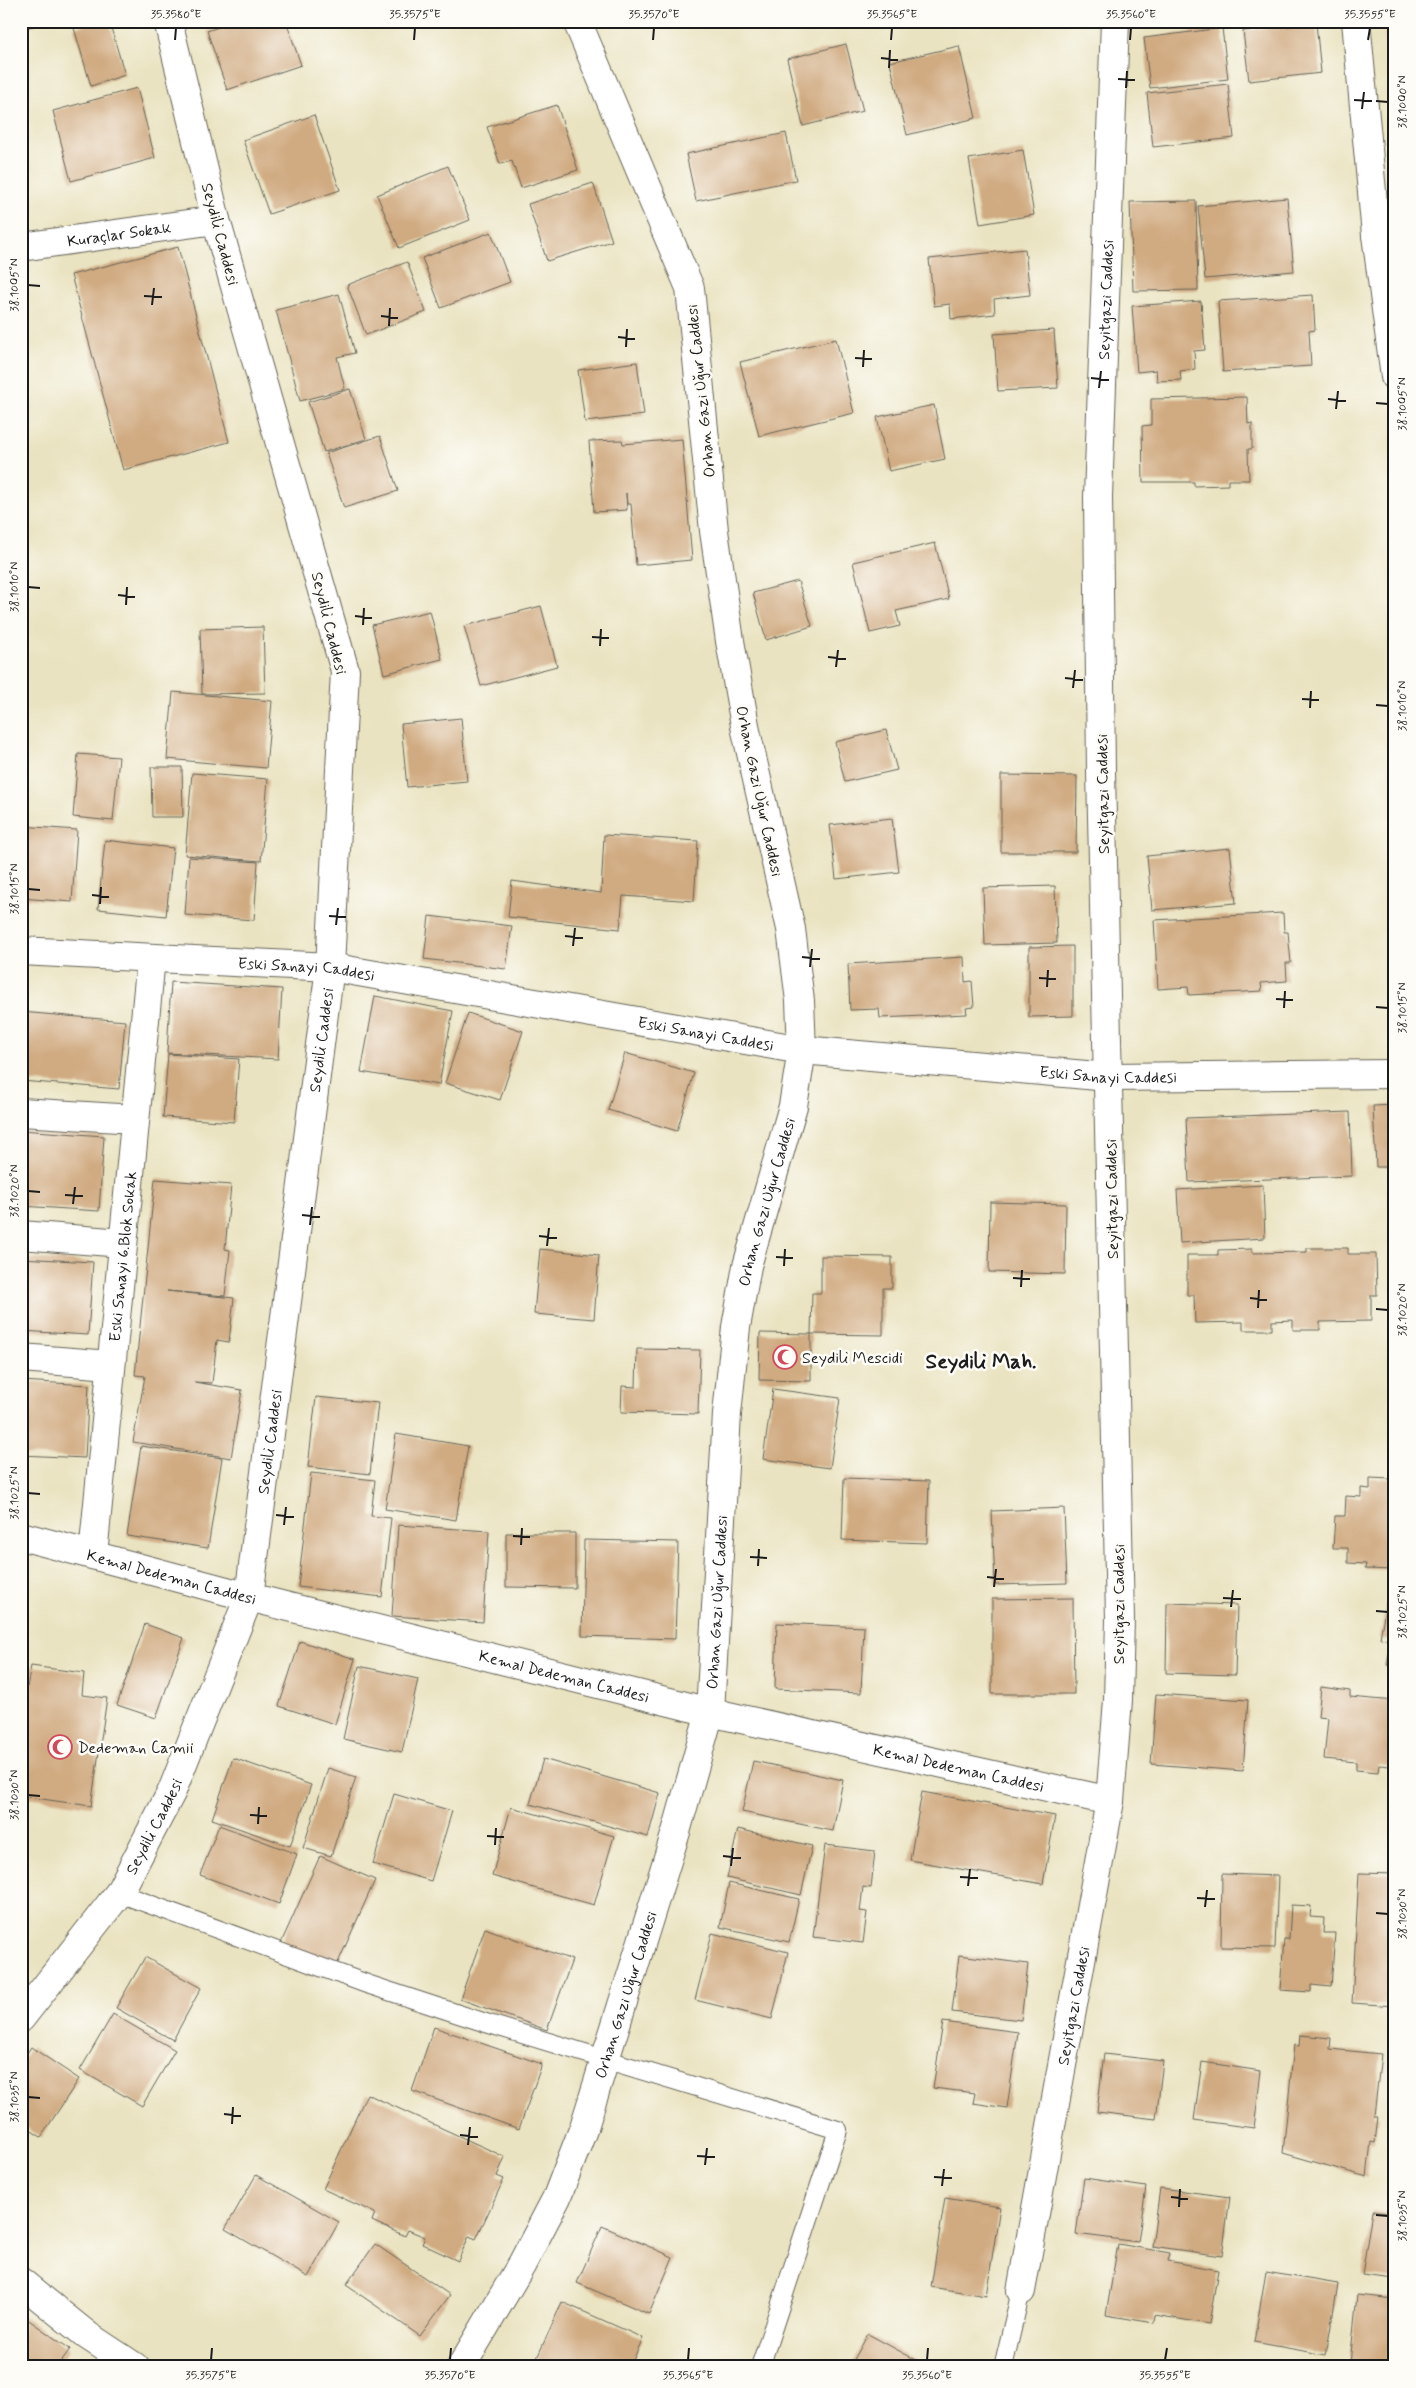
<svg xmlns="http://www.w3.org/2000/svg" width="1416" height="2388" font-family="Mynerve,sans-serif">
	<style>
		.built { fill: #f3d4bf }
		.building { fill: #d0aa81 }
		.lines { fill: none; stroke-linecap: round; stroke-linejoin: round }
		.service-casing { stroke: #646256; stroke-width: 20 }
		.minor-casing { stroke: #646256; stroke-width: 30 }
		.tertiary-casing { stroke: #646256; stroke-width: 30 }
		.service { stroke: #fff; stroke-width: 18 }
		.minor { stroke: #fff; stroke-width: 28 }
		.tertiary { stroke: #fff; stroke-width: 28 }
		.ticks { fill: none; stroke: #1c1c1c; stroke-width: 2 }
		.labels { text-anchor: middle; stroke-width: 5; stroke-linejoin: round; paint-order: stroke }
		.street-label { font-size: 16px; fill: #1c1c1c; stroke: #fdfcf7 }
		.poi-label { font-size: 16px; fill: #1c1c1c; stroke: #fdfcf7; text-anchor: start }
		.district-label { font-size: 21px; font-weight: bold; fill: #1c1c1c; stroke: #fdfcf7 }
		.neatline { fill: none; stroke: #1c1c1c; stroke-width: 2 }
		.ticks-label { font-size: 12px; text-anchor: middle; fill: #1c1c1c }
	</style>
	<rect width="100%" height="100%" fill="#fdfcf7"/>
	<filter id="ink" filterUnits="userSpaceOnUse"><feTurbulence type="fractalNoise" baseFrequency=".02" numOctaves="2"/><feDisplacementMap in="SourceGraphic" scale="10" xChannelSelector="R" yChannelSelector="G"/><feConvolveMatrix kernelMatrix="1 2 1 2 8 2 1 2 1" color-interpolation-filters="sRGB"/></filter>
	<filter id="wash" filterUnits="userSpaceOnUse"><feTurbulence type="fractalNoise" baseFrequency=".0096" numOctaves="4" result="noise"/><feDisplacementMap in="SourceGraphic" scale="20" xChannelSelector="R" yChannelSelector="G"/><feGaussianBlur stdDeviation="1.12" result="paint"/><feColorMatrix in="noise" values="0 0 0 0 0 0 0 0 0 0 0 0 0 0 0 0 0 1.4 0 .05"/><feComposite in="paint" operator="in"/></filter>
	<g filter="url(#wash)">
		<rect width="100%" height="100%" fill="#eae3c1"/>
		<path class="built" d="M1382,21H1395V161Z"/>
		<g id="blocks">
			<g class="building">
				<path d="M21,21H40V23L21,30Z"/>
				<path d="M96,21H109L125,75L91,86L74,28Z"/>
				<path d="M236,21H286L301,65L227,90L207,31Z"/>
				<path d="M1316,23L1321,73L1249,81L1243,31Z"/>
				<path d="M1222,28L1228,79L1150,88L1144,38Z"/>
				<path d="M846,44L863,111L803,126L787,59Z"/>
				<path d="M959,46L976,118L907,135L890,62Z"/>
				<path d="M1228,84L1234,138L1153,147L1147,93Z"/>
				<path d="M137,88L155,158L71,181L53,111Z"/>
				<path d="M557,105L578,170L521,188L512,161L500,164L487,127Z"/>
				<path d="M314,115L340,190L269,214L243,140Z"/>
				<path d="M786,133L796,180L696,201L686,154Z"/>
				<path d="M1023,150L1034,215L980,224L969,159Z"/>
				<path d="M448,166L470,220L399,248L377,195Z"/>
				<path d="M593,183L612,241L547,261L528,204Z"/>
				<path d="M1287,198L1294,271L1205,279L1198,206Z"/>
				<path d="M1196,201L1198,290L1133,291L1130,202Z"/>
				<path d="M491,232L510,282L441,308L422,258Z"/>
				<path d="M178,247L229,442L123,470L71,275Z"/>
				<path d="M1025,249L1030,295L994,299L995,314L951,319L950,304L934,306L929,259Z"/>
				<path d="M407,262L426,312L366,335L347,285Z"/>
				<path d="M339,294L355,353L337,357L345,389L300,401L276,310Z"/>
				<path d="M1313,295L1315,330L1309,331L1311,366L1223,372L1218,301Z"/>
				<path d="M1201,301L1205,350L1194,351L1195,369L1180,371L1181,380L1157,381L1156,370L1137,372L1132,306Z"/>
				<path d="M1054,330L1058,388L998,391L994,334Z"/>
				<path d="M836,339L854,413L759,436L740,362Z"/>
				<path d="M637,362L644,415L585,422L578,370Z"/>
				<path d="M350,389L366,439L324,452L308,402Z"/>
				<path d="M1247,397L1248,424L1252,423V449H1248L1249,480H1228V485L1194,486V482H1143L1142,426L1151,425V399Z"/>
				<path d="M934,405L945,459L889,471L877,417Z"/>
				<path d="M380,436L398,491L344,508L326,453Z"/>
				<path d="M682,439L692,560L636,565L631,504H627L626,493L627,510L594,512L589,441L622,440L623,444Z"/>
				<path d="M935,543L949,599L896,611L900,626L870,633L853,562Z"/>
				<path d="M798,581L812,626L766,640L753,593Z"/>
				<path d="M541,606L557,666L481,686L464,626Z"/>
				<path d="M430,611L442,659L384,674L372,625Z"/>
				<path d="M263,627L265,693L202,694L200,629Z"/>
				<path d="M173,692L272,701L266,768L167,759Z"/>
				<path d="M461,718L467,781L407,787L401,724Z"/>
				<path d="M886,730L897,770L845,782L835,742Z"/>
				<path d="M78,754L119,757L113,821L73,817Z"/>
				<path d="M151,767H182L183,817H152Z"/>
				<path d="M192,773L268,779L261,861L185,855Z"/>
				<path d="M1001,775L1077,776L1076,852H1001Z"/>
				<path d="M892,818L899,872L836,879L830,825Z"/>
				<path d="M21,826L77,830L72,902L21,898Z"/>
				<path d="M604,835L698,841L694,901L623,896L620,929L508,917L512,881L601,893Z"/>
				<path d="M105,840L173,848L166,916L98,909Z"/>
				<path d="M1230,848L1236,903L1152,910L1147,856Z"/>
				<path d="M189,857L258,862L254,920L185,915Z"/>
				<path d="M1055,886L1057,943L985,945L983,888Z"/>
				<path d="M1283,913L1284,932H1288L1291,963H1286L1287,981L1261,983L1262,991L1189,995L1188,987L1158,989L1154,920Z"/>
				<path d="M429,916L512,926L506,969L424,959Z"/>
				<path d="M1073,946V1016L1029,1017V947Z"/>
				<path d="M964,957L965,982L972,981L974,1007L966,1008L967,1014L880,1018L879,1009L850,1010L848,964Z"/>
				<path d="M171,982L282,989L278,1059L167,1053Z"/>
				<path d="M375,996L453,1011L439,1085L361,1072Z"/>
				<path d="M21,1012L125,1021L119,1089L21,1081Z"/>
				<path d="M468,1013L523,1031L500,1100L445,1083Z"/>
				<path d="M625,1053L694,1073L677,1131L608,1110Z"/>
				<path d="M168,1054L239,1059L234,1122L163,1117Z"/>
				<path d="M1395,1105V1167H1376L1373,1106Z"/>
				<path d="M1350,1112L1352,1176L1189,1182L1186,1118Z"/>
				<path d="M21,1130L104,1136L99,1211L21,1206Z"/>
				<path d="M155,1179L231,1185L225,1249L230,1250L225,1296L167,1291L234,1298L229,1342L217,1340L212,1383L194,1382L242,1390L231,1458L133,1442L145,1376L135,1375Z"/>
				<path d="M1263,1185L1265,1238L1180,1243L1177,1190Z"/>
				<path d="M990,1202L1066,1204L1065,1274L989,1272Z"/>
				<path d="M1307,1248H1348V1254H1376L1377,1295H1371V1321L1320,1322V1330H1293V1320L1272,1321V1330H1243V1322L1195,1323L1194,1295H1187V1255H1218V1250L1252,1249V1253L1307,1252Z"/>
				<path d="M540,1249L599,1255L594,1319L534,1314Z"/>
				<path d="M821,1256L892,1257V1288H883V1335L811,1334L812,1293H821Z"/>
				<path d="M21,1258L93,1262L88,1335L21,1331Z"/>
				<path d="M760,1333L811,1334V1381L759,1380Z"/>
				<path d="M637,1349L700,1350L698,1414L621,1412L622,1386L636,1387Z"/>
				<path d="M21,1381L89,1385L85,1458L21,1455Z"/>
				<path d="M773,1389L840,1398L830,1468L763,1459Z"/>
				<path d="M316,1397L378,1403L370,1474L308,1467Z"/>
				<path d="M396,1434L468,1446L456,1520L385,1509Z"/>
				<path d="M141,1446L222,1458L208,1548L127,1536Z"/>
				<path d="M311,1473L375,1480L371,1516L391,1518L382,1597L298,1587Z"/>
				<path d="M1391,1473H1395V1570L1365,1569L1366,1564L1348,1563V1548H1333L1335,1516H1345L1346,1496L1361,1497V1488L1370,1489V1478L1391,1479Z"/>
				<path d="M844,1478L929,1481L927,1543L842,1540Z"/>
				<path d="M1064,1508L1067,1583L995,1585L992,1511Z"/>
				<path d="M398,1525L489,1531L483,1622L392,1616Z"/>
				<path d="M506,1533H575V1588L506,1587Z"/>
				<path d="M584,1540L678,1542L675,1639L582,1636Z"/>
				<path d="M1388,1592L1395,1594V1667L1387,1665L1391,1640L1380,1638Z"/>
				<path d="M1073,1598L1074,1694H992V1599Z"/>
				<path d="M1167,1603L1237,1605L1235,1675L1166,1673Z"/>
				<path d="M777,1623L864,1627L861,1693L775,1689Z"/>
				<path d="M145,1624L184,1638L156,1718L117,1705Z"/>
				<path d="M300,1641L355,1659L335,1724L279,1706Z"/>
				<path d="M31,1666L84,1673L82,1695L107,1698L91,1806L21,1796V1686L27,1687Z"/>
				<path d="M359,1666L418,1679L402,1752L343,1739Z"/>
				<path d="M1321,1687L1350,1691V1697L1395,1701V1774L1390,1773V1766L1379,1765L1378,1772L1356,1770V1762L1324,1759L1328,1718L1318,1717Z"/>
				<path d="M1156,1694L1248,1700L1243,1771L1151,1764Z"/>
				<path d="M233,1758L311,1785L290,1846L212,1819Z"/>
				<path d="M543,1759L660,1793L648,1837L530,1804Z"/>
				<path d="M753,1761L843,1780L833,1831L742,1812Z"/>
				<path d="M328,1768L356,1777L331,1856L303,1848Z"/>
				<path d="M922,1792L1055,1816L1043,1884L910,1860Z"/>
				<path d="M394,1794L452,1811L431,1881L373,1864Z"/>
				<path d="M511,1807L614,1836L594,1905L492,1876Z"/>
				<path d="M219,1825L297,1854L279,1904L200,1875Z"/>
				<path d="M738,1829L812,1846L801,1895L727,1878Z"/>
				<path d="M825,1845L875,1851L871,1888L863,1887L860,1911L867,1912L863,1943L813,1937Z"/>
				<path d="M320,1856L375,1880L336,1967L281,1943Z"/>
				<path d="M1359,1873L1395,1874V2006L1352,2003Z"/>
				<path d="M1222,1874L1278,1876L1275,1948L1221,1947Z"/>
				<path d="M729,1883L799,1899L789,1942L720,1927Z"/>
				<path d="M1291,1905L1311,1906L1310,1917L1324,1918L1323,1933H1335L1331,1987L1311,1985V1992L1280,1990L1284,1939H1289Z"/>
				<path d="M485,1928L572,1960L547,2030L460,1999Z"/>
				<path d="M712,1933L788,1952L772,2019L695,2000Z"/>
				<path d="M959,1955L1028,1964L1021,2020L952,2012Z"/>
				<path d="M145,1957L201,1988L173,2040L116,2008Z"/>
				<path d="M113,2014L175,2050L142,2106L80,2070Z"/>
				<path d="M943,2022L1018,2032L1007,2108L973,2103L975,2093L933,2088Z"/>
				<path d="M434,2027L542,2064L519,2129L412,2091Z"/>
				<path d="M1300,2035L1331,2038L1330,2049L1381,2054L1374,2116H1378L1375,2143L1371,2142L1367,2177L1283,2153L1294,2045L1299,2046Z"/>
				<path d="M31,2047L79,2079L41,2137L21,2124V2062Z"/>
				<path d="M1104,2054L1163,2061L1156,2119L1097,2112Z"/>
				<path d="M1202,2062L1261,2071L1254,2128L1194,2120Z"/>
				<path d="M367,2094L505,2157L497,2176L504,2179L476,2239L469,2236L458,2261L422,2244L425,2237L408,2230L405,2236L372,2221L375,2213L323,2189Z"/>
				<path d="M256,2175L339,2222L308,2277L225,2229Z"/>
				<path d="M1084,2178L1146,2187L1138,2242L1076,2234Z"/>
				<path d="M1160,2188L1230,2197L1222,2256L1152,2246Z"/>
				<path d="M945,2198L1000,2207L986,2296L931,2287Z"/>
				<path d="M1372,2211L1395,2214V2279L1362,2275Z"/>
				<path d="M602,2226L673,2257L649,2314L577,2283Z"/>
				<path d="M375,2244L450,2295L420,2336L346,2285Z"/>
				<path d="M1118,2244L1170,2253L1168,2261L1218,2270L1209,2324L1155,2315L1154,2323L1106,2315Z"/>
				<path d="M1266,2272L1338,2284L1326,2355L1254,2342Z"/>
				<path d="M1357,2295L1395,2299V2367L1350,2363Z"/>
				<path d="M562,2302L643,2338L630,2367H533Z"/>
				<path d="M23,2316L70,2349L57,2367H21Z"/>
				<path d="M868,2334L929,2367H850Z"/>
			</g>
		</g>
	</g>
	<g filter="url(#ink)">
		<use href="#blocks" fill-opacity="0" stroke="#646256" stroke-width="1"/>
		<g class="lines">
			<g class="service-casing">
				<g id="service">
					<path d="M119,1893L367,1984L486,2023L838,2130L760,2367"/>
					<path d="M1003,2367L1021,2291"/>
				</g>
			</g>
			<g class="minor-casing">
				<g id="minor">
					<path d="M1376,235L1395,226"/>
					<path id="s1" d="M21,247L216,220"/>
					<path d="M21,1112L135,1119"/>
					<path d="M21,1235L123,1243"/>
					<path d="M21,1358L111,1365"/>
					<path id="s2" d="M93,1555L151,958"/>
					<path d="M21,2282L88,2336L135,2367"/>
				</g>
			</g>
			<g class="tertiary-casing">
				<g id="tertiary">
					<path d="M1356,21L1376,235L1395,377"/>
					<path id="s3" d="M21,951L330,967L802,1050L1109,1077L1395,1074"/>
					<path id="s4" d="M21,1536L249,1597L710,1712L1110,1801"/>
					<path id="s5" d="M21,2018L119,1893L172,1791L249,1597L330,967L345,671L216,220L168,21"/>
					<path id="s6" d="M1021,2291L1110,1801L1118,1700L1120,1619L1101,772L1098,497L1115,21"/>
					<path id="s7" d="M461,2367L522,2264L557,2197L584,2127L676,1832L710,1712L727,1414L736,1327L747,1266L793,1106L802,1050L800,1001L791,929L746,731L730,641L714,531L690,288L577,21"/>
				</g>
			</g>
			<use href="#service" class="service"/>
			<use href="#minor" class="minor"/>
			<use href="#tertiary" class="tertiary"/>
		</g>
	</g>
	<path class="ticks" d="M175,40L176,28M414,40L415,28M653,40L654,28M891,40L892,28M1130,40L1131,28M1368,40L1370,28M881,58L898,60M889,68L890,50M1118,79L1135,80M1126,88L1127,71M1354,100L1372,101M1376,101L1388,102M1362,109L1364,92M28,285L40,286M144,296L162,297M152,305L154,288M381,316L398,318M389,326L390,308M618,337L635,339M626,347L627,329M855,358L872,359M863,367L864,350M1091,378L1109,380M1099,388L1101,371M1328,399L1346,401M1376,403L1388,404M1336,409L1338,391M28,587L40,588M118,595L135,597M126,605L127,587M355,616L372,618M363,625L364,608M592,637L609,638M600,646L601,629M828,657L846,659M836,667L838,650M1065,678L1083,680M1073,688L1075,670M1302,699L1319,700M1376,705L1388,706M1310,708L1311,691M28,889L40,890M92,895L109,897M100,904L101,887M329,916L346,917M336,925L338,908M565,936L583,938M573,946L575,928M802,957L820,959M810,967L812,949M1039,978L1056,979M1047,987L1048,970M1276,999L1293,1000M1376,1007L1388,1008M1284,1008L1285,991M28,1191L40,1192M65,1195L83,1196M73,1204L75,1187M302,1215L320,1217M310,1225L312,1207M539,1236L557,1238M547,1246L549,1228M776,1257L793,1258M784,1266L785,1249M1013,1278L1030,1279M1021,1287L1022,1270M1250,1298L1267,1300M1258,1308L1259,1290M1376,1309L1388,1310M28,1493L40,1494M276,1515L294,1517M284,1525L286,1507M513,1536L530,1537M521,1545L522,1528M750,1557L767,1558M758,1566L759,1549M987,1577L1004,1579M994,1587L996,1569M1223,1598L1241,1599M1231,1607L1233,1590M1376,1611L1388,1612M28,1795L40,1796M250,1815L267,1816M258,1824L259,1807M487,1836L504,1837M495,1845L496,1828M723,1856L741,1858M731,1866L733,1848M960,1877L978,1878M968,1886L970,1869M1197,1898L1215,1899M1205,1907L1207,1890M1376,1913L1388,1914M28,2097L40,2098M224,2114L241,2116M232,2124L233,2107M460,2135L478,2137M468,2145L470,2127M697,2156L715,2157M705,2165L707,2148M934,2177L952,2178M942,2186L944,2169M1171,2197L1188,2199M1179,2207L1180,2189M1376,2215L1388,2216M211,2360L212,2348M450,2360L451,2348M688,2360L689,2348M927,2360L928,2348M1165,2360L1167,2348"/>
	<defs>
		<g id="mosque-ring" transform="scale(1.25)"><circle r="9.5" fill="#fdfcf7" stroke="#d1495b" stroke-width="1.5"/><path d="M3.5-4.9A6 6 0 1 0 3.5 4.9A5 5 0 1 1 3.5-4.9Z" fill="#d1495b"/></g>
	</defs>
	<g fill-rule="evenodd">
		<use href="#mosque-ring" x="785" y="1357"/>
		<use href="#mosque-ring" x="60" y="1747"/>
	</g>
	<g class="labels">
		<g class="street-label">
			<text dy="6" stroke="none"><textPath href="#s1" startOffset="99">Kuraçlar Sokak</textPath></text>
			<text transform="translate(221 234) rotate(75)" y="6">Seydili Caddesi</text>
			<text dy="6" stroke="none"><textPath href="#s6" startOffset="2000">Seyitgazi Caddesi</textPath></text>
			<text transform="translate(700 391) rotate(-96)" y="6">Orhan Gazi Uğur Caddesi</text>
			<text transform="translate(330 623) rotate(76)" y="6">Seydili Caddesi</text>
			<text transform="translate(760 791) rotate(78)" y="6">Orhan Gazi Uğur Caddesi</text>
			<text transform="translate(1102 794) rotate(-91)" y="6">Seyitgazi Caddesi</text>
			<text dy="6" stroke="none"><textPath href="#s3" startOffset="286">Eski Sanayi Caddesi</textPath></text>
			<text dy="6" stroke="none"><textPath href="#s3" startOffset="691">Eski Sanayi Caddesi</textPath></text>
			<text dy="6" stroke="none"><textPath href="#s5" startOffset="1044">Seydili Caddesi</textPath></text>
			<text dy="6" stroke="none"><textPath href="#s3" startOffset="1096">Eski Sanayi Caddesi</textPath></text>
			<text transform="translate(1111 1199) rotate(-91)" y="6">Seyitgazi Caddesi</text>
			<text dy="6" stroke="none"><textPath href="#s7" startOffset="1219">Orhan Gazi Uğur Caddesi</textPath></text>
			<text dy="6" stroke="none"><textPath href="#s2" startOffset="300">Eski Sanayi 6.Blok Sokak</textPath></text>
			<text dy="6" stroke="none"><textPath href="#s5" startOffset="639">Seydili Caddesi</textPath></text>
			<text dy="6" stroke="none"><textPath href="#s4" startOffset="156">Kemal Dedeman Caddesi</textPath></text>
			<text dy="6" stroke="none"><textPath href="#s7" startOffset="814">Orhan Gazi Uğur Caddesi</textPath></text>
			<text transform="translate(1118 1604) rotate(-90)" y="6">Seyitgazi Caddesi</text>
			<text dy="6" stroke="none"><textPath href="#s4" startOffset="561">Kemal Dedeman Caddesi</textPath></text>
			<text dy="6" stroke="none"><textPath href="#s4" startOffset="966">Kemal Dedeman Caddesi</textPath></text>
			<text dy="6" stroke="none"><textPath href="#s5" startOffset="234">Seydili Caddesi</textPath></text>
			<text dy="6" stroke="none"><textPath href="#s7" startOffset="409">Orhan Gazi Uğur Caddesi</textPath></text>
			<text dy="6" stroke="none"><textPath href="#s6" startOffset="290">Seyitgazi Caddesi</textPath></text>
		</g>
		<g class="poi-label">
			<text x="802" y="1363">Seydili Mescidi</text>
			<text x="78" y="1753">Dedeman Camii</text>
		</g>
		<g class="district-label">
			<text x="981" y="1368">Seydili Mah.</text>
		</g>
	</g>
	<rect width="1416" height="2388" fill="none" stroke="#fdfcf7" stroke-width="55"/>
	<rect x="28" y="28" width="1360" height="2332" class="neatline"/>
	<g class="ticks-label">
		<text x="176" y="18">35.3580°E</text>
		<text x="415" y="18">35.3575°E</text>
		<text x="654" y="18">35.3570°E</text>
		<text x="892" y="18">35.3565°E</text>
		<text x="1131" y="18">35.3560°E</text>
		<text x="1370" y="18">35.3555°E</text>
		<text transform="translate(1402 102) rotate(-90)" y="4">38.1000°N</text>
		<text transform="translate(14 285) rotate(-90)" y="4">38.1005°N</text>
		<text transform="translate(1402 404) rotate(-90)" y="4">38.1005°N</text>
		<text transform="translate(14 587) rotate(-90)" y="4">38.1010°N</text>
		<text transform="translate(1402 706) rotate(-90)" y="4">38.1010°N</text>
		<text transform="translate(14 889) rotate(-90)" y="4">38.1015°N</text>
		<text transform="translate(1402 1008) rotate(-90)" y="4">38.1015°N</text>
		<text transform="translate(14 1191) rotate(-90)" y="4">38.1020°N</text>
		<text transform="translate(1402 1310) rotate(-90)" y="4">38.1020°N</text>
		<text transform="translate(14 1493) rotate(-90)" y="4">38.1025°N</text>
		<text transform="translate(1402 1612) rotate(-90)" y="4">38.1025°N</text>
		<text transform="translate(14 1795) rotate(-90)" y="4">38.1030°N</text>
		<text transform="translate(1402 1914) rotate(-90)" y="4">38.1030°N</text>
		<text transform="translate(14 2097) rotate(-90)" y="4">38.1035°N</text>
		<text transform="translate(1402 2216) rotate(-90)" y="4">38.1035°N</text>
		<text x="211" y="2379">35.3575°E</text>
		<text x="450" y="2379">35.3570°E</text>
		<text x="688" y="2379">35.3565°E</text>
		<text x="927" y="2379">35.3560°E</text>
		<text x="1165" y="2379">35.3555°E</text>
	</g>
</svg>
